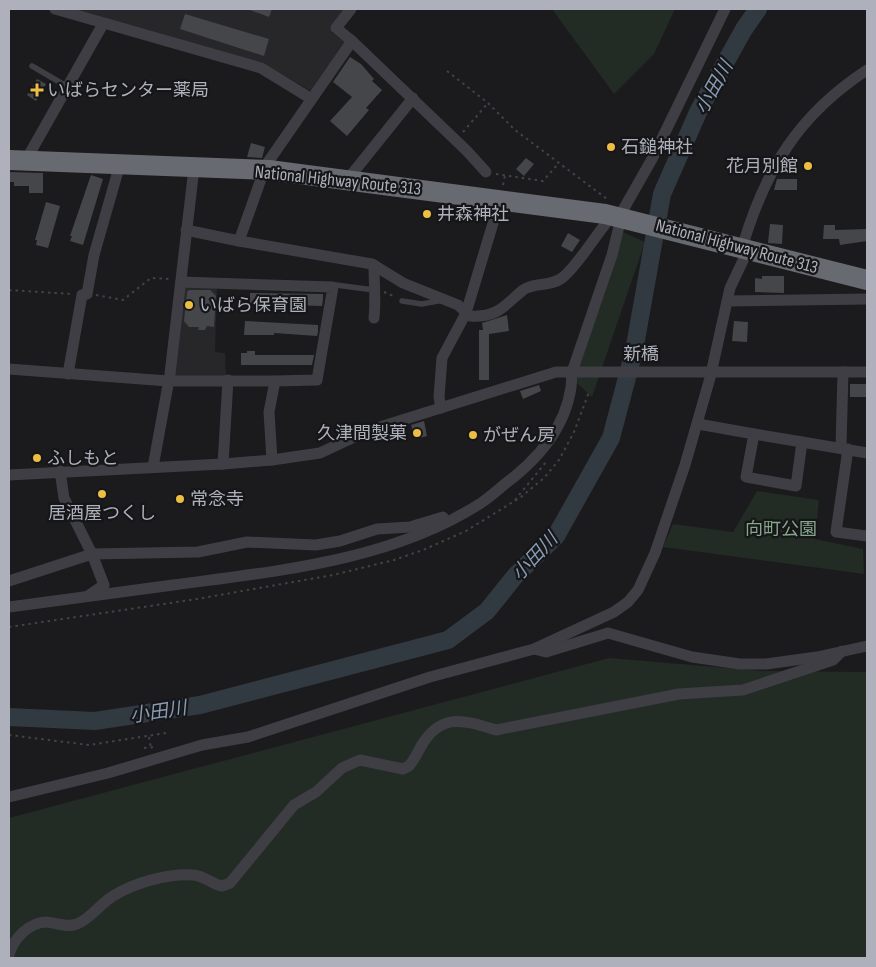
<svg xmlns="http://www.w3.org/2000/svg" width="876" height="967" font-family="'Sofia Sans Condensed','Noto Sans JP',sans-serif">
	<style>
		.built { fill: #27272a }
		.green { fill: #222b24 }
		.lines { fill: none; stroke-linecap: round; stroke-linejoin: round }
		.river { stroke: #313941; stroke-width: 18 }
		.building { fill: #45464a }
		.path { stroke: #424349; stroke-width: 2; stroke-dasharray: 2.5 4; stroke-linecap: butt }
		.lane { stroke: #3e3e44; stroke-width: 5.5 }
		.street { stroke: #3e3e44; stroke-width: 11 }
		.highway { stroke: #686a72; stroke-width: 20 }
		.poi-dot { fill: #ecbe44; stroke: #161618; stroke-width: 2 }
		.labels { text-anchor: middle; stroke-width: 4.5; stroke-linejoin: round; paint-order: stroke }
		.poi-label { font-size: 18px; fill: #aeb1bc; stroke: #161618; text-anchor: start }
		.street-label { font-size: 18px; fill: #aeb1bc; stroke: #161618 }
		.park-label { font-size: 18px; fill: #86a68a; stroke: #161618 }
		.water-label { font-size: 19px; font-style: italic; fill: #879cb5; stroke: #161618 }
	</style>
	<rect width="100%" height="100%" fill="#1b1b1d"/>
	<g class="built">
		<path d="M74,9H345L332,26L331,32L345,42L311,91L264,64Z"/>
		<path d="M183,285L217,286L215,352L225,353L226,378H175L173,374Z"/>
	</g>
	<g class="green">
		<path d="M552,9H675L654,54L614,94Z"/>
		<path d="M623,232L645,242L592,397L577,383L580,364Z"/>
		<path d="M757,491L819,500L815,539L863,549L864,574L663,547L673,524L733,532Z"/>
		<path d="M609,658L763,671L867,672V958H9V818Z"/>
	</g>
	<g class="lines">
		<path class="river" d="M9,717L95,721L200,705L448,640L487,611L515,576L556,536L611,438L634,351L662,194L699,110L744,29L758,9"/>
	</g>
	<g class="building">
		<path d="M247,9H272L269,17Z"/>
		<path d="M185,14L269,39L264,56L180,29Z"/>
		<path d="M350,57L361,64L374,79L372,81L382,90L366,108L369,110L347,136L330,121L352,97L333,82Z"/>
		<path d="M37,79L46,84L36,101L27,95Z"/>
		<path d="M251,143L265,147L262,158L247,157Z"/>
		<path d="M526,158L534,164L524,176L516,169Z"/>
		<path d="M9,172L43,173V193H29V186H14V182H9Z"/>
		<path d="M91,175L103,179L83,245L70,241L72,236H70Z"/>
		<path d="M777,179H797V190H774Z"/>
		<path d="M46,202L60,206L48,248L36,245L37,240H35Z"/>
		<path d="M770,224L783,225L782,244L768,243Z"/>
		<path d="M824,225H835V230L867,229V241L840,245L839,239H823Z"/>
		<path d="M568,233L580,240L572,252L561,246Z"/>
		<path d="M762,276H784V293L755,292V278L762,279Z"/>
		<path d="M189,290H210L216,296L214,327L207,326L205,330H198L199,327H189L184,321L187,292Z"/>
		<path d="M250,293L323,294V299L322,306L250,304Z"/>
		<path d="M507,315L509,331L489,334V380H479V330H483L482,323Z"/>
		<path d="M245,321L318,325V332L317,336L274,333V335H244Z"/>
		<path d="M734,321L748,322L747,342L732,341Z"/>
		<path d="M247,351H255V355H314L312,365H241V353H247Z"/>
		<rect x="850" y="384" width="17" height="13"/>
		<path d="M539,385L541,391L523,399L520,391Z"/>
		<path d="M424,421L427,436L415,439L411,425Z"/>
	</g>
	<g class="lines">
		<g class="path">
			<path d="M447,71L488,103L515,130L607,199"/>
			<path d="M463,132L488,103"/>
			<path d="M496,174L543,181L558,164"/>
			<path d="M503,185L505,175"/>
			<path d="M9,290L72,294"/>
			<path d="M384,292L396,297"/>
			<path d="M96,295L123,300L151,278L170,279"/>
			<path d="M515,500L546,462"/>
			<path d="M9,627L197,599L333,575L394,560L423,550L466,531L521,497L544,478L559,460L574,432L589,392"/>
			<path d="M9,735L89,745L166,733"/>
			<path d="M149,737L151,748"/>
			<path d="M144,748L155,747"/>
		</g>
		<g class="lane">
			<path d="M32,66L68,87"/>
			<path d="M333,287L336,285L374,290"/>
			<path d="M402,301L422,304L443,300"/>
		</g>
		<g class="street">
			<path d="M55,9L261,68L310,98"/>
			<path d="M351,9L336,28L352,41"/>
			<path d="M26,160L103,24"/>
			<path d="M348,179L413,98"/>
			<path d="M186,230L239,241L372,264L403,283L458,305L470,316C497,318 504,306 523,290C534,282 550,287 562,278C578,266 597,232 613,215"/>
			<path d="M239,241L266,165L352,41L467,151L486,172"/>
			<path d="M742,248C765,170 798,115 867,70"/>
			<path d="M181,282L333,287L317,380L275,381"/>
			<path d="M727,301L867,299"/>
			<path d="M374,318C376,300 374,284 374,265"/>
			<path d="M9,369L168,381H275L269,412L272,460"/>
			<path d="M68,374L82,295L87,294L94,255L120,164"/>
			<path d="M441,408L439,397L442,358L466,313L500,200"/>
			<path d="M698,424L754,434L746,477L796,486L802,442L867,453"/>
			<path d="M754,434L802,442"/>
			<path d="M841,447L843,372"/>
			<path d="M848,449L836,532L867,536"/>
			<path d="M223,464L228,380"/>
			<path d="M153,467L170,374L194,168"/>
			<path d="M60,471L64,498L92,554L104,585L89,595"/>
			<path d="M9,475L223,464L272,460L320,453L367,431L556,372H867"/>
			<path d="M9,581L92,554L198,552L247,542L316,545L340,541L377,529L410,527L443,517"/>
			<path d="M9,607C64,600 119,592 173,585C277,571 391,561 481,503C493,495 503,485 514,477C547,450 572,416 572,372L612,255L623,210L652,159L725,9"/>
			<path d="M534,649L546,652L608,633L692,657L740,664H766L817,657L867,646"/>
			<path d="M9,797L108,773L202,745L248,737L430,677L534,649L614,612L628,602L638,590L655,553L685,465L710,378L730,288L748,250"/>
			<path d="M9,955C13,939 29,922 47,922C57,923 66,928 77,924C90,919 100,904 113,896C134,883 168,873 194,875C204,876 212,884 222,886L230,883L294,805L316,792L342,768L360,760L403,769L409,766C415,759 418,751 423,743C443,712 466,721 496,730L679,694L743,690L833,660L842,651"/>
		</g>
		<path class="highway" d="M9,160L269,170L605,214L867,280"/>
	</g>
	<g class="poi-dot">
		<path d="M34.5 82.5h5v5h5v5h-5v5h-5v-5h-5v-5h5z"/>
		<circle cx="611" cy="147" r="5"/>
		<circle cx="808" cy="166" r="5"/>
		<circle cx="427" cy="214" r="5"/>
		<circle cx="189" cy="305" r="5"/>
		<circle cx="417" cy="433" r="5"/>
		<circle cx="473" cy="435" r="5"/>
		<circle cx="37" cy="458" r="5"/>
		<circle cx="102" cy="494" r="5"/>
		<circle cx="180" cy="499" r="5"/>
	</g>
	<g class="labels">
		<g class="poi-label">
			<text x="47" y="96">いばらセンター薬局</text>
			<text x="621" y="153">石鎚神社</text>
			<text x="798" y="172" text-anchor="end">花月別館</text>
			<text x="437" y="220">井森神社</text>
			<text x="199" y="311">いばら保育園</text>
			<text x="407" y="439" text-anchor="end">久津間製菓</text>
			<text x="483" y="441">がぜん房</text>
			<text x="47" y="464">ふしもと</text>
			<text x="190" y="505">常念寺</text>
			<text x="102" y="519" text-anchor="middle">居酒屋つくし</text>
		</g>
		<g class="street-label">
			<text transform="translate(338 180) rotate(6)" y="6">National Highway Route 313</text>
			<text transform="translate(737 246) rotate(15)" y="6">National Highway Route 313</text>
			<text x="641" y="360">新橋</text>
		</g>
		<g class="park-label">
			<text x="781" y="535">向町公園</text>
		</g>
		<g class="water-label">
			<text transform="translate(713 87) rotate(-61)" y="7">小田川</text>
			<text transform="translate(534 556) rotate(-47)" y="7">小田川</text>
			<text transform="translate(158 711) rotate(-9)" y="7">小田川</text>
		</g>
	</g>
	<rect width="876" height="967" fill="none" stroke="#aeb1bc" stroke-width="20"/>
</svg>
